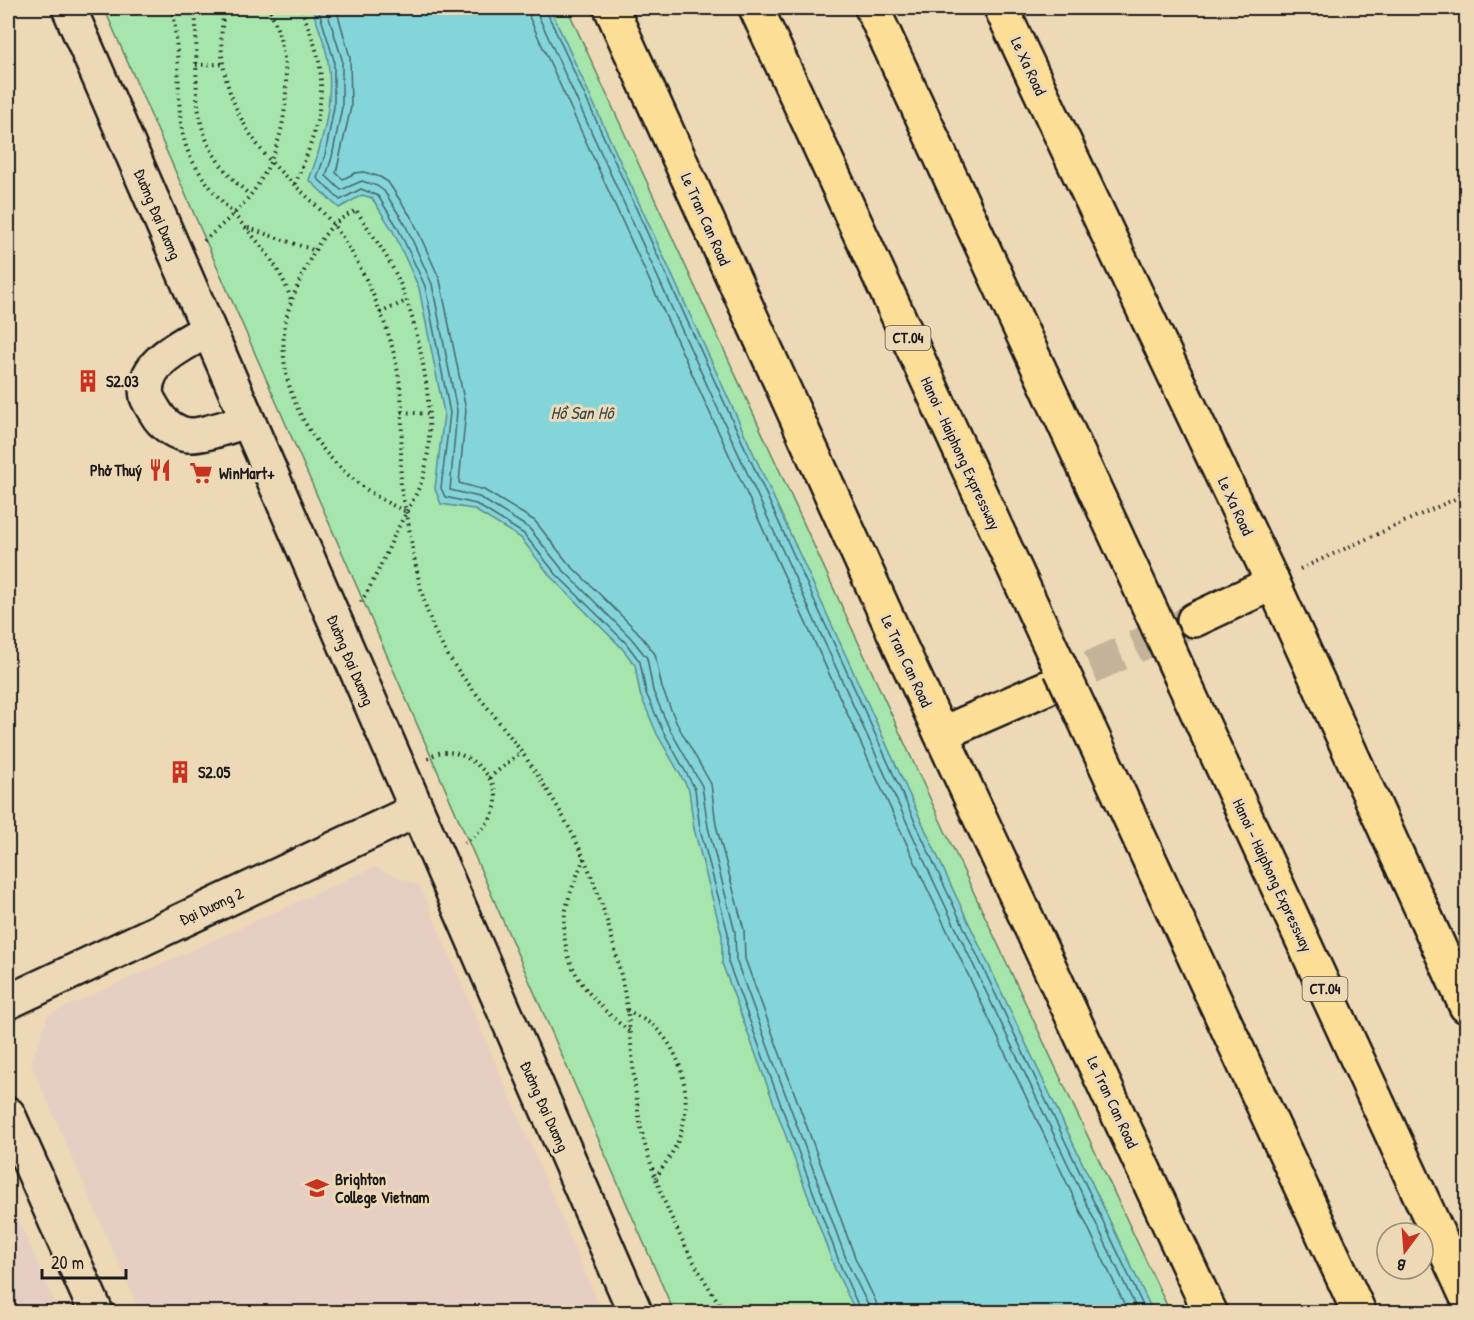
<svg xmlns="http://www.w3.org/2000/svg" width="1474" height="1320" font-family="'Patrick Hand',sans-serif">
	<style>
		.built { fill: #e7cec3 }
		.green { fill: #a6e5ac; stroke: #618064; stroke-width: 1.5 }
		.water { fill: #84d5da; stroke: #5a8b8e; stroke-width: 1.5 }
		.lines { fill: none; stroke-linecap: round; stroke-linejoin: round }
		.shore { stroke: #466668; stroke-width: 1.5 }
		.major-tunnel { stroke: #c4b398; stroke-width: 33; stroke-dasharray: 33 16; stroke-linecap: butt }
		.minor-casing { stroke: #1c1c1c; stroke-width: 38 }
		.major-casing { stroke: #1c1c1c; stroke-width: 38 }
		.highway-casing { stroke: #1c1c1c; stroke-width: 38 }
		.path { stroke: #1c1c1c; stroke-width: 4; stroke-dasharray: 1.5 4.5; stroke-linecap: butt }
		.minor { stroke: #eed9b7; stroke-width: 33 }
		.major { stroke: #fcde96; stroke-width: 33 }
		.highway { stroke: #fcde96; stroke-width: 33 }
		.highway-bridge-casing { stroke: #1c1c1c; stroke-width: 38; stroke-linecap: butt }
		.highway-bridge { stroke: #fcde96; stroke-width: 33 }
		.labels { text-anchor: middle; stroke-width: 6; stroke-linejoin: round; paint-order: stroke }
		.shield { fill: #eed9b7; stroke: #5b554a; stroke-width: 1.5 }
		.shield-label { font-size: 15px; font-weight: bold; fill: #1c1c1c }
		.street-label { font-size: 16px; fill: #1c1c1c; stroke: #eed9b7 }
		.poi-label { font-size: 16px; font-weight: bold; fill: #1c1c1c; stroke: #eed9b7; text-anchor: start }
		.water-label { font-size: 18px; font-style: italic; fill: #364a4c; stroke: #eed9b7 }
	</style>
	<rect width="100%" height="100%" fill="#eed9b7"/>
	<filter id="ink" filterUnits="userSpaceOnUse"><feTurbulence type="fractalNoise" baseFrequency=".0167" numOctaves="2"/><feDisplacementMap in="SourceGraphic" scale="12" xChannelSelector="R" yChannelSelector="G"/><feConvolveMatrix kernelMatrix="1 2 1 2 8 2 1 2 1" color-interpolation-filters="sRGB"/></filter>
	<g filter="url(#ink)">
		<g class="built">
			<path d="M374,867L420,886L602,1312H140L31,1064L48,1015Z"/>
			<path d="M8,1196L59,1312H8Z"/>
		</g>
		<path class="green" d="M104,8H567L945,831L1170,1312H674Z"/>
		<path class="water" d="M312,8H550L947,877L1153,1312H856L835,1269L722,963V935L694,829L689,790L657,734L640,694L635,665L621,647L551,577L521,538L473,509L441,504L435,489L444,413L419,288L393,231L372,198L362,195L339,208L309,180C323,143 334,101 328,61C326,43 317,25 312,8Z"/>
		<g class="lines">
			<g class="shore">
				<path d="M318,8L334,60V107L325,155L317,178L340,200L361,189L378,196L398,228L425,286L450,413L441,488L445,497L476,504L524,534L556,574L626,643L640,662L646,693L663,731L695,789L700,829L728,933V962L841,1267L861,1312"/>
				<path d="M326,8L342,59V107L332,157L326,176L341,190L362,181L377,186L384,191L405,224L432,284L457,411L450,490L479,497L529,528L562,569L631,638L647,658L653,691L669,728L702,786L708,827L735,932L736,960L848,1264L868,1305L869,1312"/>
				<path d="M336,8L350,57L351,107L336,173L343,179L355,173L364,172L380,177L388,182L413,220L440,280L466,410L459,483L484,490L535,521L568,563L637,631L655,654L662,688L677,724L711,784L716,825L744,930L745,959L856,1260L876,1302L878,1312"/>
				<path d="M528,8L530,19L926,886L1128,1312"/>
				<path d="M537,8L538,15L934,882L1138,1312"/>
				<path d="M545,8L941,879L1146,1312"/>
			</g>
			<path class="major-tunnel" d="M1046,688L1194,620"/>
			<g class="minor-casing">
				<g id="minor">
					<path d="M69,8L635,1312"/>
					<path d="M208,330C185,344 140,362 147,397C149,402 153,408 156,413C162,424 176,434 189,435C202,436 233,425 247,421"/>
					<path d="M8,1002L415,811"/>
					<path d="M8,1114L96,1312"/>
				</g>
			</g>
			<g class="major-casing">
				<g id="major">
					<path d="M611,8L901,648L1210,1312"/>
					<path d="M1001,8L1273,583L1466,1006"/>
					<path d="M1194,620L1273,583"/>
					<path d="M941,734L1046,688"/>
				</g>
			</g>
			<g class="highway-casing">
				<g id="highway">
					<path d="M756,8L1061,669"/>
					<path d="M872,8L1158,626"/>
					<path d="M1184,683L1466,1295"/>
					<path d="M1089,729L1359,1312"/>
				</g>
			</g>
			<g class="path">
				<path d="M173,8C175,27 177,47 178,67C180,99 177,134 193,162C222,212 274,244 291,300"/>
				<path d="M195,8C201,87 180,137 250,195"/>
				<path d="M225,8C212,66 235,123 275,166C295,187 318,204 335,227C358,258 374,294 387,330C396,357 402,387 402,415C402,439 400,463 401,487C402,497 405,506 407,515C412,546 417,578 426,607C441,657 468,682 499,722C531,763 561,807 583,856C604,903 621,964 628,1015C633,1056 634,1097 643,1137C659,1199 689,1260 725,1312"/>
				<path d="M196,65L224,64"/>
				<path d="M295,184C312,145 328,101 318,57C314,40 307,24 301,8"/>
				<path d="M248,228L316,251"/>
				<path d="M204,241C224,223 246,205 260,181C292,130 294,61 269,8"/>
				<path d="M380,313L406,301"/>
				<path d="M402,412L429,414"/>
				<path d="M1300,569L1466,494"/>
				<path d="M361,602C375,580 385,556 396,532C404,516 414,500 421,483C441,429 421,332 399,281C388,256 371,233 356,210C349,215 339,219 333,225C319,240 308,262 300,280C293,297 285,314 284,333C277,411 337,482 405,511"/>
				<path d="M428,759C433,755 439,752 445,752C467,751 497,776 496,799C496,818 479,835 464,843"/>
				<path d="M489,778L521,752"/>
				<path d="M584,858C577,876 568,895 565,915C558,966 592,1002 629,1031"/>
				<path d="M627,1010C635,1015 644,1019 651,1024C683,1049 694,1100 679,1138C674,1152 664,1165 656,1178"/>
			</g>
			<use href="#minor" class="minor"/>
			<use href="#major" class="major"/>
			<use href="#highway" class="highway"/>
			<g class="highway-bridge-casing">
				<g id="highway-bridge">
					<path d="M1158,626L1184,683"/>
					<path d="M1061,669L1089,729"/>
				</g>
			</g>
			<use href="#highway-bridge" class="highway-bridge"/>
		</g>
	</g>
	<defs>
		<g id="building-bare" transform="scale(1.8)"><path d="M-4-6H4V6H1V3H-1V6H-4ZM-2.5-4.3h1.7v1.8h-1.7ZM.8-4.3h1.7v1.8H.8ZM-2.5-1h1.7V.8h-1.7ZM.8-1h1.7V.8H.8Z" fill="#c8321e" stroke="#eed9b7" stroke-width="2.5" paint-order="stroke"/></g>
		<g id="restaurant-bare" transform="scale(1.8)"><path d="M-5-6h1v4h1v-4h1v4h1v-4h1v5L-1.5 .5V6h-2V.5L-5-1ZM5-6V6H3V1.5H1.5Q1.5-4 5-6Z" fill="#c8321e" stroke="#eed9b7" stroke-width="2.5" paint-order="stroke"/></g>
		<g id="supermarket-bare" transform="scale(1.8)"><path d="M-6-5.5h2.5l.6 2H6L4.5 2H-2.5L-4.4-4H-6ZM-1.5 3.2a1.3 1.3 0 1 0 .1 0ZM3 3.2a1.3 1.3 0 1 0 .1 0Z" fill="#c8321e" stroke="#eed9b7" stroke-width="2.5" paint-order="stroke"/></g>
		<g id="school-bare" transform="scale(1.8)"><path d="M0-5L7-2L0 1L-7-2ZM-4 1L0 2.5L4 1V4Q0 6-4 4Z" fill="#c8321e" stroke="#eed9b7" stroke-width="2.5" paint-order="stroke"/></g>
	</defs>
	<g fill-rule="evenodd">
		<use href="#building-bare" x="88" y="381"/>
		<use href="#restaurant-bare" x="160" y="470"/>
		<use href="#supermarket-bare" x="201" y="473"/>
		<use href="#building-bare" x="180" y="772"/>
		<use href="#school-bare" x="317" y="1188"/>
	</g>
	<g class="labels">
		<g class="shield">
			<rect x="885.5" y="326" width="45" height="24" rx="4.5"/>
			<rect x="1302.5" y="977" width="45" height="24" rx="4.5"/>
		</g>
		<g class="shield-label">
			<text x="908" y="343">CT.04</text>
			<text x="1325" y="994">CT.04</text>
		</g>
		<g class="street-label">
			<text transform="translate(1029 66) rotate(65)" y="6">Le Xa Road</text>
			<text transform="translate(158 214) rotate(67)" y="6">Đường Đại Dương</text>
			<text transform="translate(706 219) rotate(66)" y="6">Le Tran Can Road</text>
			<text transform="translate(961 453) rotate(65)" y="6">Hanoi – Haiphong Expressway</text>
			<text transform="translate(1236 506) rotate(65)" y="6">Le Xa Road</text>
			<text transform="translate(351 660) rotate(67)" y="6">Đường Đại Dương</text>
			<text transform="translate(907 661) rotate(65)" y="6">Le Tran Can Road</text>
			<text transform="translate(1273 875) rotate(65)" y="6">Hanoi – Haiphong Expressway</text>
			<text transform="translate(211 906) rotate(-25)" y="6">Đại Dương 2</text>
			<text transform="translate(1113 1102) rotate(65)" y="6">Le Tran Can Road</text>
			<text transform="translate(545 1106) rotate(66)" y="6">Đường Đại Dương</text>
		</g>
		<g class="poi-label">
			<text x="106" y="387">S2.03</text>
			<text x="142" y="476" text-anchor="end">Phở Thuý</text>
			<text x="219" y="479">WinMart+</text>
			<text x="198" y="778">S2.05</text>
			<text x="335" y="1185">Brighton<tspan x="335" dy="18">College Vietnam</tspan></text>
		</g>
		<g class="water-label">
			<text x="582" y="419">Hồ San Hô</text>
		</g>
	</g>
	<rect width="1474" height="1320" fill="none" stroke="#eed9b7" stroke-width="30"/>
	<rect x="15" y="15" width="1444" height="1290" fill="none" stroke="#1c1c1c" stroke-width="2" filter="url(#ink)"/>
	<g transform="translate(1405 1251) rotate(196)"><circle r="28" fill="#eed9b7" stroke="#9a8d79" stroke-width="1.5"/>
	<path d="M0-4.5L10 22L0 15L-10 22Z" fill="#c8321e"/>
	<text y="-9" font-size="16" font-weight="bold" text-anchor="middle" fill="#1c1c1c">B</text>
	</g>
	<path d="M42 1269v9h84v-9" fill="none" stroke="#1c1c1c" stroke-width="3"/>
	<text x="51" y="1269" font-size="18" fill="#1c1c1c" stroke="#eed9b7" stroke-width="4.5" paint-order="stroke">20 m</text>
</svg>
